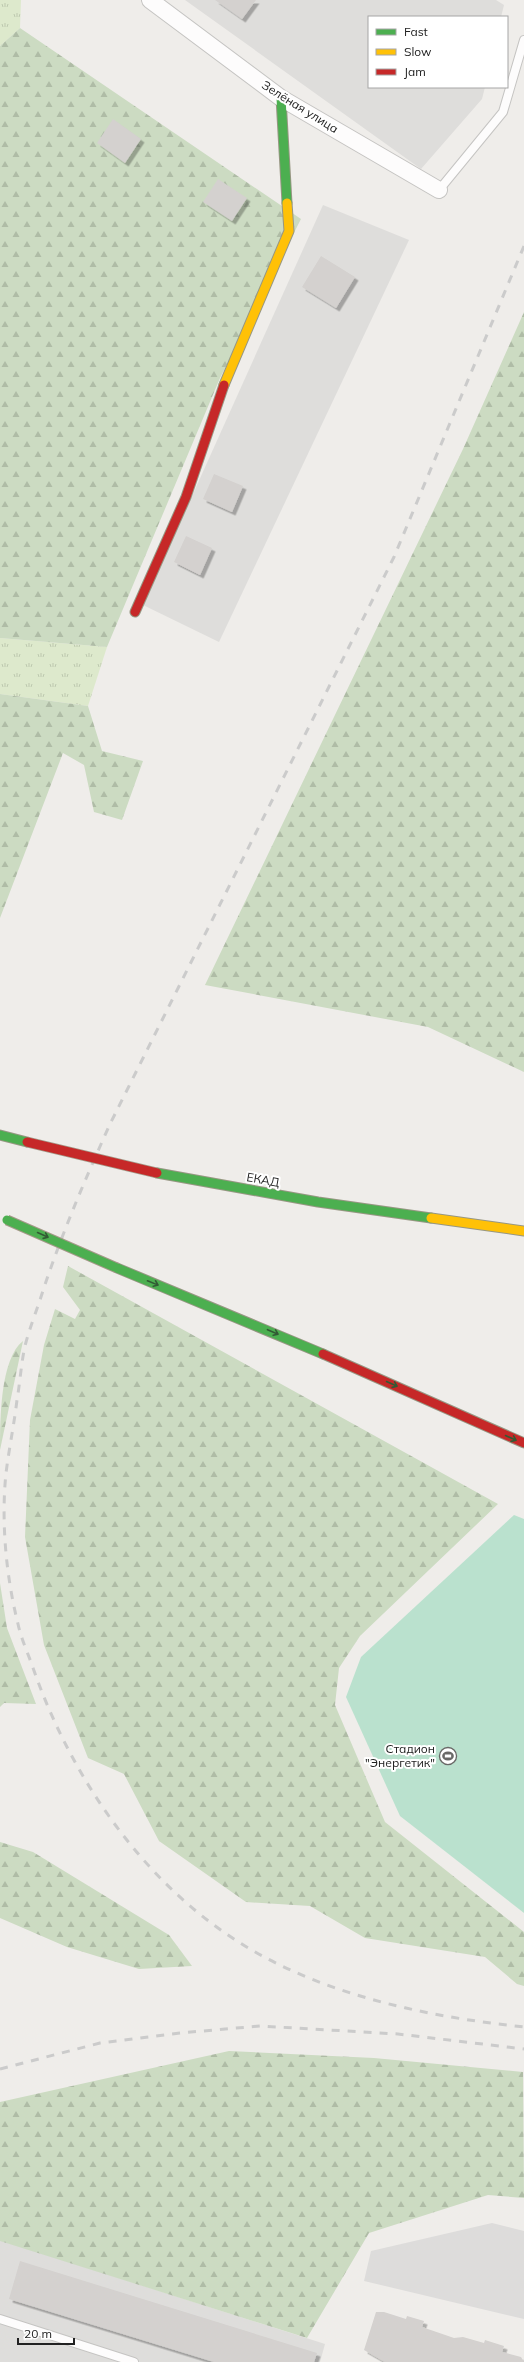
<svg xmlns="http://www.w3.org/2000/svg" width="524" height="2362" font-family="Mulish,sans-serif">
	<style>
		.residential { fill: #dedddb }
		.religious { fill: #dddcdb }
		.grass { fill: url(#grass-tufts) }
		.forest { fill: url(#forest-firs) }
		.pitch { fill: #bae1ce }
		.building { fill: #d4d1cf; filter: url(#shadow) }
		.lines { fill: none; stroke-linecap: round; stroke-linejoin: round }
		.lane-casing { stroke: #c5c4c2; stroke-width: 10 }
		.street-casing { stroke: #c5c4c2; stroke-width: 18 }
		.fast-casing { stroke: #979783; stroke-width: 11 }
		.slow-casing { stroke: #979783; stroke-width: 11 }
		.jam-casing { stroke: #979783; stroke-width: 11 }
		.lane { stroke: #fdfcfc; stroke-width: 8 }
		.street { stroke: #fdfcfc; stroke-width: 16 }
		.fast { stroke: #4caf50; stroke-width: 9 }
		.slow { stroke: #ffc107; stroke-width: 9 }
		.jam { stroke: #c62828; stroke-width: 9 }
		.rail { stroke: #cbcbcb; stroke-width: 3; stroke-dasharray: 8 8; stroke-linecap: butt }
		.fast-bridge-casing { stroke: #a49988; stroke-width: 11; stroke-linecap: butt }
		.jam-bridge-casing { stroke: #a49988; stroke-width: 11; stroke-linecap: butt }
		.fast-bridge { stroke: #4caf50; stroke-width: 9 }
		.jam-bridge { stroke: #c62828; stroke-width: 9 }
		.oneway { stroke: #325a34 }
		.labels { text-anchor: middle; stroke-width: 4; stroke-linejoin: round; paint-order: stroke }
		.street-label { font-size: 12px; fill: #212121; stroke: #fff }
		.poi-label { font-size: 12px; fill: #212121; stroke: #fff; text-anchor: end }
	</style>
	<defs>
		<pattern id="grass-tufts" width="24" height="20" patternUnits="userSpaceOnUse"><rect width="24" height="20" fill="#dde9cc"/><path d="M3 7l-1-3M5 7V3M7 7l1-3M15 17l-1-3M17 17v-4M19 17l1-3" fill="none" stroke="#bdc8af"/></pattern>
		<pattern id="forest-firs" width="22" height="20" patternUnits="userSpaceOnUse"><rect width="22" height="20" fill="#ccdbc2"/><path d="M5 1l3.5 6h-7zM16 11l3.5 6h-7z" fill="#afbca6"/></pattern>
		<filter id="shadow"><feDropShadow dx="3.5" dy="3.5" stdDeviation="0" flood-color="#0004"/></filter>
	</defs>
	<rect width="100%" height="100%" fill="#efedea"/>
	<g class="residential">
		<path d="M185,0H496L504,5L501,17H369V87H485L482,99L421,169Z"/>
		<path d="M323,205L409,240L219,642L143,605Z"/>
		<path d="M0,2240L325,2344L320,2362H0Z"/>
	</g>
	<path class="religious" d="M492,2223L524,2231V2319L364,2281L371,2251Z"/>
	<g class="grass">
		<path d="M0,0H21L20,28L0,46Z"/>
		<path d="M0,638L107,647L88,706L0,694Z"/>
	</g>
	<g class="forest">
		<path d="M20,28L301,219L220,378L107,647L0,638V46Z"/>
		<path d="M524,312V1072L428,1027L205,985L463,449Z"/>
		<path d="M0,694L88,706L102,751L143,761L122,820L94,812L84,765L63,753L0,918Z"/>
		<path d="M68,1266L498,1504L360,1636L339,1668L335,1705L385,1822L524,1932V1986L517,1984L485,1957L365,1938L310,1906L246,1902L159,1841L124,1774L88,1758L44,1645L25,1537L30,1420L44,1345L55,1309L75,1319L80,1310L63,1287Z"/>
		<path d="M23,1341L0,1450C0,1420 0,1359 23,1341Z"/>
		<path d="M0,1583L7,1628L36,1704L4,1703L0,1707Z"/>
		<path d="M0,1842L33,1852L169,1935L192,1966L139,1969L67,1947L0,1918Z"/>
		<path d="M229,2051L374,2058L523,2072L524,2198L488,2195L369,2233L307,2338L0,2241V2102Z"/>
	</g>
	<path class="pitch" d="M514,1515L524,1519V1913L400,1816L346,1697L361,1657Z"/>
	<g class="building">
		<path d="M215,0H256L242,19Z"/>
		<path d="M113,119L141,139L125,163L97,143Z"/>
		<path d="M218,179L247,198L232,221L203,202Z"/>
		<path d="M321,256L355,277L336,308L302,287Z"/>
		<path d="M214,474L243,486L232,512L203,499Z"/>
		<path d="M186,536L212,548L200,575L174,562Z"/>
		<path d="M20,2261L317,2353L314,2362H214L9,2299Z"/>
		<path d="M376,2312H384L406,2319L407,2316L424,2321L422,2327L454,2338L463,2337L484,2343L485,2340L504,2346L502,2352L521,2357L524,2362H385L364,2350Z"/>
	</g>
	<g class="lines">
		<g class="lane-casing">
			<g id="lane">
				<path d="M439,190L503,112L524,40"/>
				<path d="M0,2319L134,2362"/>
			</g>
		</g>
		<g class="street-casing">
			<path id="street" d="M150,0L281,98L439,190"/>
		</g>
		<g class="fast-casing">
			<g id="fast">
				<path d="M281,98L287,203"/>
				<path d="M0,1135L27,1142"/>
				<path d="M157,1173L318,1202L431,1218"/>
				<path d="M117,1268L323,1354"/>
			</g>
		</g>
		<g class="slow-casing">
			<g id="slow">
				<path d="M224,385L289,231L287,203"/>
				<path d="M431,1218L524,1231"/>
			</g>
		</g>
		<g class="jam-casing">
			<g id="jam">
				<path d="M135,612L186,497L224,385"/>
				<path d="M323,1354L524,1443"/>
			</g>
		</g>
		<use href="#lane" class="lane"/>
		<use href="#street" class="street"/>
		<use href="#fast" class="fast"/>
		<use href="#slow" class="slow"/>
		<use href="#jam" class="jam"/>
		<g class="rail">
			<path d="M524,246L394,557L110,1124C84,1182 59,1240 40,1300C35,1315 29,1330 25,1346C21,1364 20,1383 17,1400C14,1425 9,1449 6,1473C1,1522 6,1576 18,1624C21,1638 27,1651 32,1665C70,1776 143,1884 245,1946C327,1996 429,2017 524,2027"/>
			<path d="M0,2069L100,2043L180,2033L260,2026L398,2034L524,2049"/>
		</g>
		<g class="fast-bridge-casing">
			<path id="fast-bridge" d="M7,1220L117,1268"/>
		</g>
		<g class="jam-bridge-casing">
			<path id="jam-bridge" d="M27,1142L157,1173"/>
		</g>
		<use href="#fast-bridge" class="fast-bridge"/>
		<use href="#jam-bridge" class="jam-bridge"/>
	</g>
	<defs><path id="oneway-shaft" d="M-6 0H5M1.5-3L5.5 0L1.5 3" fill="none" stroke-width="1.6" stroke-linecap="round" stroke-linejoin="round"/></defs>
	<g class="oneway">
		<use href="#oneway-shaft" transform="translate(43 1235) rotate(24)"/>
		<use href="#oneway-shaft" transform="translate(153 1283) rotate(22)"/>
		<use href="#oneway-shaft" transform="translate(273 1332) rotate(23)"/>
		<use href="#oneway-shaft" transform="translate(392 1384) rotate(24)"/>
		<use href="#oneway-shaft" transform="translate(511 1438) rotate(24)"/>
	</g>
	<defs>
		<g id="stadium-ring" transform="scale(0.9)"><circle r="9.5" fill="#fff" stroke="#696867" stroke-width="1.5"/><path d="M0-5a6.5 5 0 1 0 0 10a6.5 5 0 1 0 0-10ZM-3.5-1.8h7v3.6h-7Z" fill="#696867"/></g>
	</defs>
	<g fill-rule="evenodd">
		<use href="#stadium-ring" x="448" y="1756"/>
	</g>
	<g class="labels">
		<g class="street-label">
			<text transform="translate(300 107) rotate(32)" y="4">Зелёная улица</text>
			<text transform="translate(263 1180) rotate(10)" y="4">ЕКАД</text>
		</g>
		<g class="poi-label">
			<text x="435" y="1753">Стадион<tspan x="435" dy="14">"Энергетик"</tspan></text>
		</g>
	</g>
	<rect x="368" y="16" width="140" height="72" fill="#ffffff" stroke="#a6a6a6"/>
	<rect x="376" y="29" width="20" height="6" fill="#4caf50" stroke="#a6a6a6"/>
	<text x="404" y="36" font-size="12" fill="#212121">Fast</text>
	<rect x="376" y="49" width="20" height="6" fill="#ffc107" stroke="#a6a6a6"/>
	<text x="404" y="56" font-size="12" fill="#212121">Slow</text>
	<rect x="376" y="69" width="20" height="6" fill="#c62828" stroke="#a6a6a6"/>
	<text x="404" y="76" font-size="12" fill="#212121">Jam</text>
	<path d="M18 2338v6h56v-6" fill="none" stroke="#212121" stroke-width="2"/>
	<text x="24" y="2338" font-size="12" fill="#212121" stroke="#ffffff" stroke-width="3" paint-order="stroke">20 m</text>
</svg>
